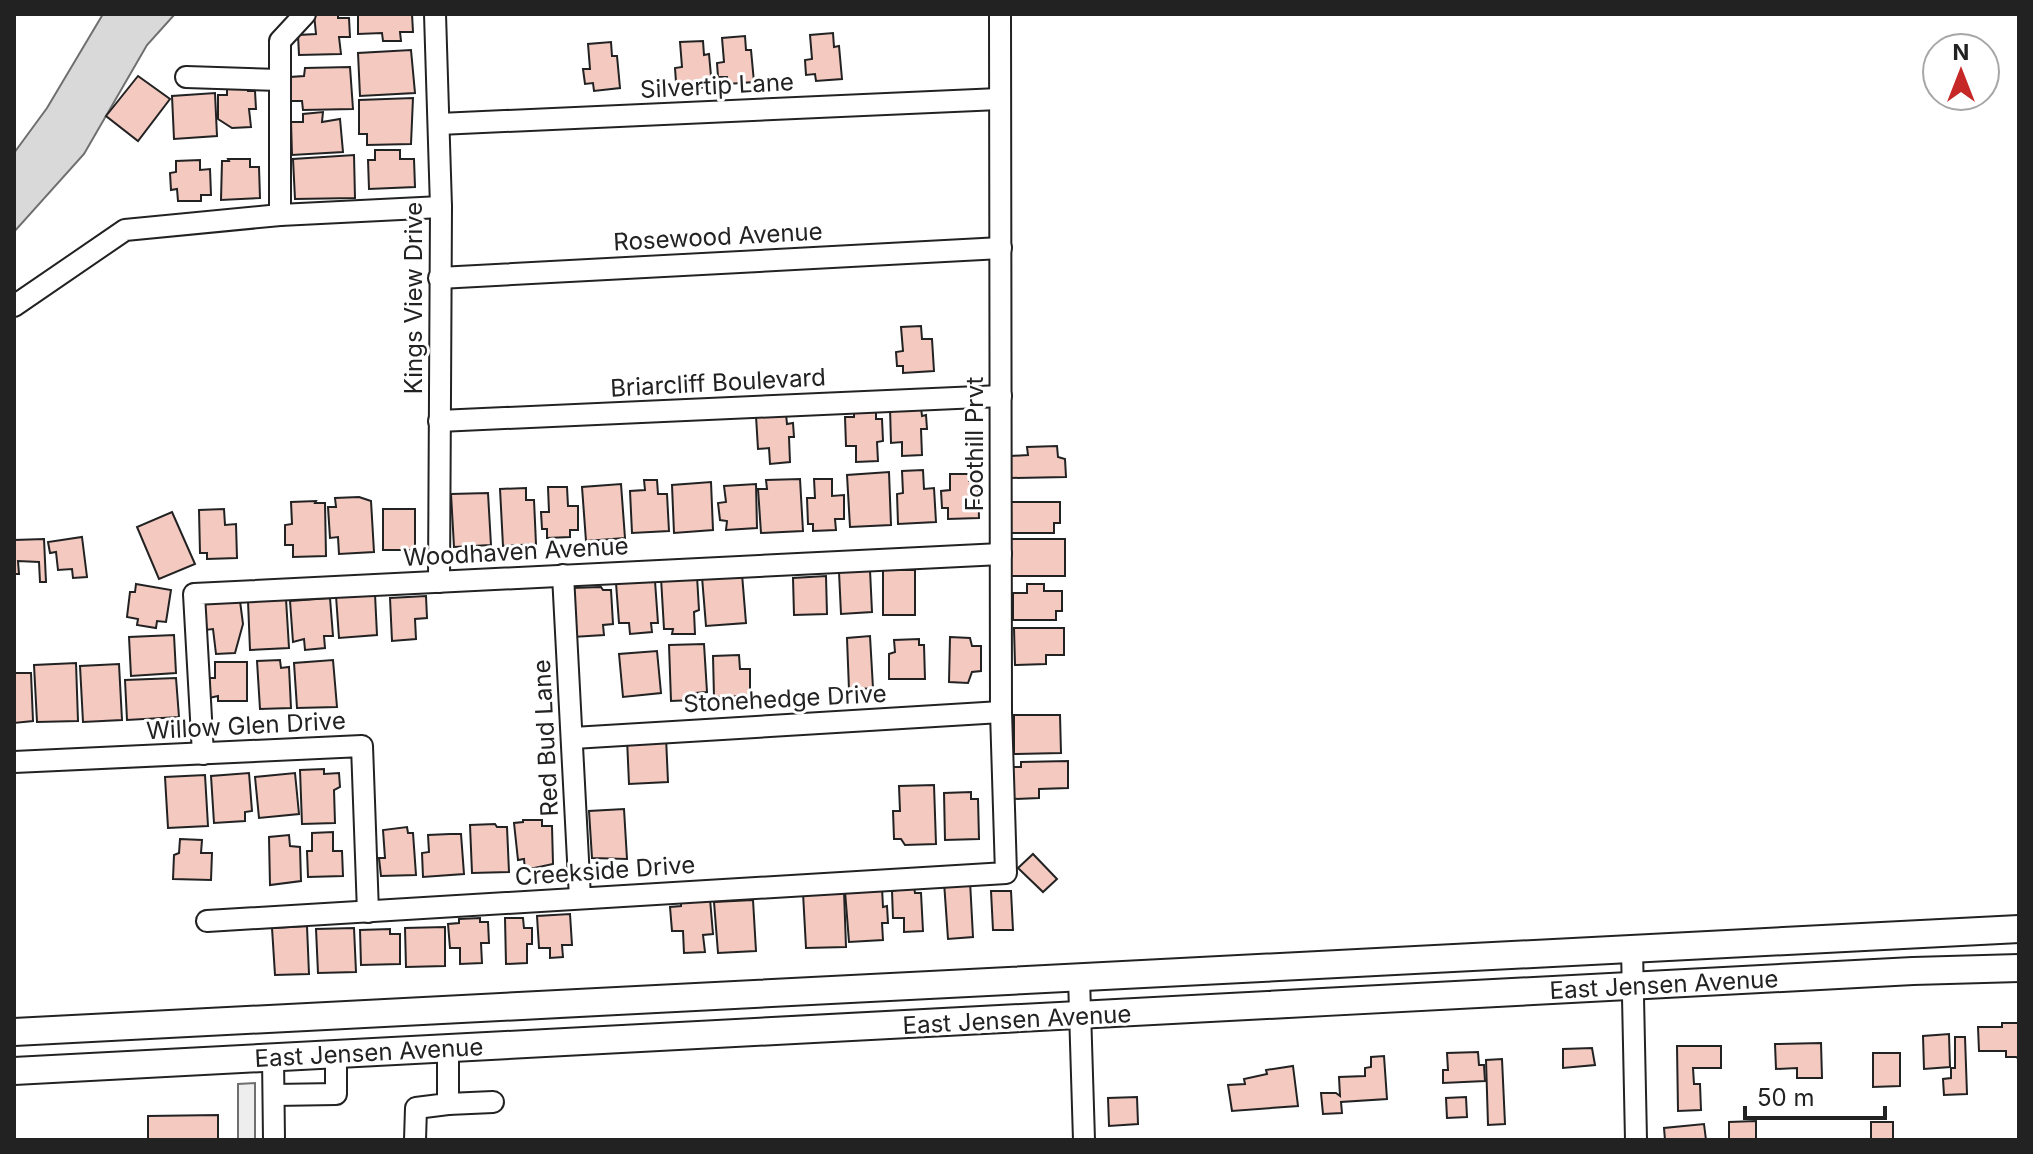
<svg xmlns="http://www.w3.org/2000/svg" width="2033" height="1154" font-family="Inter,sans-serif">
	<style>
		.green { fill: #eee; stroke: #6f6f6f; stroke-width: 2 }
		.water { fill: #d9d9d9; stroke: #6f6f6f; stroke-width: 2 }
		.building { fill: #f3c9c0; stroke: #222; stroke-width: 2 }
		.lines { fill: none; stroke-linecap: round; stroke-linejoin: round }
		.minor-casing { stroke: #222; stroke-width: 24 }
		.major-casing { stroke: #222; stroke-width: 30 }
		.minor { stroke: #fff; stroke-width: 20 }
		.major { stroke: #fff; stroke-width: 26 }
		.labels { text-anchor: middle; stroke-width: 6; stroke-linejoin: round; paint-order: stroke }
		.street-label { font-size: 24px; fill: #222; stroke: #fff }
	</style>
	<rect width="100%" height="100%" fill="#fff"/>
	<path class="green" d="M255,1083V1140H238V1084Z"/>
	<path class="water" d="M103,14H175L147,45L84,154L14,232V153L47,108Z"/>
	<g class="building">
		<path d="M314,14H338V18H349L350,37H339L341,54L299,55L298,35L316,34Z"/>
		<path d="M358,14H412L413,32H400L401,41H383L382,33L358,34Z"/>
		<path d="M833,33L834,47L839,46L842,79L816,81L815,74L806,75L805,60L812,59L810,35Z"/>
		<path d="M745,36L746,50H751L754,82L728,84L727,77H718L717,63L724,62L722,38Z"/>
		<path d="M703,41L704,55L709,54L712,87L686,89L685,82H676L675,68L682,67L680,42Z"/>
		<path d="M611,42L612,56H617L620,88L594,91L593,83L585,84L583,69H590L588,44Z"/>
		<path d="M411,50L415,93L360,96L358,53Z"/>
		<path d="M350,67L353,109L303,110L302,101H290V77L304,76L305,68Z"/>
		<path d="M138,76L170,99L138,141L106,116Z"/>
		<path d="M247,79L248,91H255L256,109H249L251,127L232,128L218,119V95H227V81Z"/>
		<path d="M215,93L217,136L174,139L172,96Z"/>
		<path d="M413,98L411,144L367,145V134H359V100Z"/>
		<path d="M323,112L322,122L340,119L343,152L292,155L291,122H303V114Z"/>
		<path d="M375,150H400V159H414L415,187L369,189L368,160H375Z"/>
		<path d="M354,155L355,198L295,199L293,159Z"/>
		<path d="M228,159H250V167H259L260,198L221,200L222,161H229Z"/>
		<path d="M200,160V170L210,169L211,195H201V201H178L177,189L171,190L170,173L176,172V161Z"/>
		<path d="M921,326L922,339H932L934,371L903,373V366H897L896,352L903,351L901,327Z"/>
		<path d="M921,407L922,416L926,415L927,429H921L922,455L902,456V442L891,443L890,408Z"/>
		<path d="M876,408V419H882L883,441L877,442L878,461L856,462V446H846L845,417H854V409Z"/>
		<path d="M786,414L787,424L793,423L794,437H789L790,462L770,464L769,448L758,449L756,416Z"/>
		<path d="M1057,446L1058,457L1065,459L1066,477L1011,478V456L1028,455L1027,447Z"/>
		<path d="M923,470L924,489L934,488L936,522L898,524L897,494L903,493L902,471Z"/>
		<path d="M889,472L891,525L850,527L847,475Z"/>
		<path d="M950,474H969V481H978L979,518L948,519V508H942L941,491L950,490Z"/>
		<path d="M800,479L803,531L761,533L758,489H767L766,480Z"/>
		<path d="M814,479H832V496L844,495V519H835L836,530L813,531V524H808L807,498H815Z"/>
		<path d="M644,480H657L658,494H667L669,531L632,533L630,491L645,490Z"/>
		<path d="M711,482L713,530L674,533L672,485Z"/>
		<path d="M621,484L625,538L586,541L582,487Z"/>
		<path d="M756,484L757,528L726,530L727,521L720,520L718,503L726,502L724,486Z"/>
		<path d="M548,487H567L568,506H578V530H570V537L547,538V529H542L541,512H549Z"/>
		<path d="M526,488V500H534L536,544L503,546L500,489Z"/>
		<path d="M488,493L491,545L454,547L451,494Z"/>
		<path d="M359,497L371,501L374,552L339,554L338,537L330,538L328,507H336L335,498Z"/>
		<path d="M316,501L315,503H325L326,556L293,557V545H285V525L292,524L291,502Z"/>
		<path d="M1010,502H1060V523H1054V533H1010Z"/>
		<path d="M224,509L225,525L236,524L237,558L207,559V553H200L199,510Z"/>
		<rect x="383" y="509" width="32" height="41"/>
		<path d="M172,512L195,564L159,579L137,527Z"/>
		<path d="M82,537L87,577L73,578L72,569L58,570L56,552L50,553L48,542Z"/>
		<path d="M44,539L46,582H40L39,562L18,561L19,574H14V540Z"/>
		<rect x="1010" y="539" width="55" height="37"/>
		<path d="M870,570L872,612L841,614L839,572Z"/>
		<rect x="883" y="570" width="32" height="45"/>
		<path d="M742,574L746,623L706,626L702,577Z"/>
		<path d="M697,576L699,610L694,612L695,634H672L673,629H664L661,578Z"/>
		<path d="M826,576L827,614L794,615L793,578Z"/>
		<path d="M655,581L658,623H651L652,632L630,634L629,623H619L616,583Z"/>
		<path d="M136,584L171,590L166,622L157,621L156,628L137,625L138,619L127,617L130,592H135Z"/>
		<path d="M1027,584H1044V591H1062V611H1056V620H1013V593H1027Z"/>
		<path d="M601,587L603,590H611L613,624L603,625L604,635L573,637L571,588Z"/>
		<path d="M375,594L377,635L339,638L336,596Z"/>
		<path d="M426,596L427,618L415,619L416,639L392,641L390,598Z"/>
		<path d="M330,598L333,636H324L325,648L305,650L304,639L293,642L290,601Z"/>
		<path d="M286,599L289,648L250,650L248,601Z"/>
		<path d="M240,601L243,624L235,653L216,654L213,629L205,630L202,604Z"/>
		<path d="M1014,628H1064V655H1046V664L1015,665Z"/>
		<path d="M174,635L176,673L131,676L129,637Z"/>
		<path d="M870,636L873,688L849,690L847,638Z"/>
		<path d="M950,637L970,638L972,646H981V671L972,672L968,683L949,682Z"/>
		<path d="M919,639V645H924L925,679H889V654L895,652L894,640Z"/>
		<path d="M704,644L707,692L696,693L694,700L671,701L669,645Z"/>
		<path d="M657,651L661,693L623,697L619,654Z"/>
		<path d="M739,655L740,669H750V696L714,697L713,656Z"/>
		<path d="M280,660L281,668L289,667L291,708L260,709L257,661Z"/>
		<path d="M333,660L337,707L297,708L294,663Z"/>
		<path d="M215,662H247V701H218V696L209,698V678H215Z"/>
		<path d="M76,663L78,721L37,722L34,665Z"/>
		<path d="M119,664L122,720L83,722L80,666Z"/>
		<path d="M14,673H31L33,721L14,723Z"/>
		<path d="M176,678L179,717L127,720L125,680Z"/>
		<path d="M1014,715H1060L1061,753L1014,754Z"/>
		<path d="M666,737L668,782L629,784L627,739Z"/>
		<path d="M1068,761V788L1039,789V798L1013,799L1012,767H1021V762Z"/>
		<path d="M324,769V774L339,773L340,787L334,790L335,823L302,824L300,770Z"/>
		<path d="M249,773L252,811L245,812V821L214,823L211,776Z"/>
		<path d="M295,773L299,814L259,818L255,777Z"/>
		<path d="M205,775L208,826L168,828L165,777Z"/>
		<path d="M934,785L936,844L905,845L901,839H894L893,811H900L899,786Z"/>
		<path d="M971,792V799H978L979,839L945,840L944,793Z"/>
		<path d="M624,809L627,859L592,858L589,811Z"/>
		<path d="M523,820H542V826H552L553,864L525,870L524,859L518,860L514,823L523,822Z"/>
		<path d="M495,824L497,827H507L509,872L472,873L470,825Z"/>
		<path d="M407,827L408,833H413L416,875L381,876L379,858H385L383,830Z"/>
		<path d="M333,832V851H342L343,876L308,877L307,851H312V833Z"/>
		<path d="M450,834H461L464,874L423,877L422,853L429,852L428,835Z"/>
		<path d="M289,835L290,846L300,847L301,881L270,885L269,837Z"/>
		<path d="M180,839L202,840L201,853H212L211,880L173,879L174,855L179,853Z"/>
		<path d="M1033,854L1057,879L1043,892L1018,868Z"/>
		<path d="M970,881L973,937L948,939L944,882Z"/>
		<path d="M914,887L915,893H921L923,931L904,932V918H893L892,891Z"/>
		<path d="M882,888L883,907L887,906L888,923H882L883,940L849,942L845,891Z"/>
		<path d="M844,891L846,947L806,948L803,893Z"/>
		<path d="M991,891H1011L1013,930H993Z"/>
		<path d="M710,899L713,934L703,935L705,952L684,953L683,931H672L670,907L681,906V901Z"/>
		<path d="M753,900L756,951L718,953L714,902Z"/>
		<path d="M570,914L572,945H562L563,957L550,958V948H539L537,916Z"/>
		<path d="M480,918V922H488L489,943H481L482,963L460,964V948H450L448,924L459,923V919Z"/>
		<path d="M505,918H523L524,928H532V944H527V963L506,964Z"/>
		<path d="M307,926L309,974L275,975L272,928Z"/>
		<path d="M445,927V966L406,967L405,928Z"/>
		<path d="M354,928L356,972L318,973L316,929Z"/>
		<path d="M390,929V934H400V964L361,965L360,930Z"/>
		<path d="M2002,1023H2019V1059L2016,1057H2006V1051H1979L1978,1027H2002Z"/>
		<path d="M1949,1034L1950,1067L1924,1069L1923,1036Z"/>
		<path d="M1955,1037H1965L1967,1094L1944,1095L1943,1079L1951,1078V1068H1955Z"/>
		<path d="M1821,1043L1822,1078H1797V1068L1776,1069L1775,1044Z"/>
		<path d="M1677,1046H1721V1068H1693L1694,1084H1700L1701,1110L1678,1111Z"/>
		<path d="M1592,1048L1595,1065L1563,1068V1049Z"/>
		<path d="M1478,1052L1479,1065H1484L1485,1081L1443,1083V1070H1448L1447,1053Z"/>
		<path d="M1873,1053H1900V1086L1873,1087Z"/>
		<path d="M1384,1056L1387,1099L1341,1102L1342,1113L1323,1114L1321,1093H1336L1340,1096L1339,1077L1365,1076V1068L1371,1067V1057Z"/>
		<path d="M1502,1059L1505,1124L1488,1125L1486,1060Z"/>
		<path d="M1293,1066L1298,1106L1232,1111L1228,1085L1245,1084L1244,1079L1267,1074L1266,1070Z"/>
		<path d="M1137,1097L1138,1124L1109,1126L1108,1098Z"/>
		<path d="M1466,1097L1467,1117L1447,1118L1446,1098Z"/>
		<path d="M218,1115V1140H148V1116Z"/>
		<path d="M1756,1121V1140H1729V1122Z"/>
		<rect x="1871" y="1122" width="22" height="18"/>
		<path d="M1704,1124L1706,1140H1665L1664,1128Z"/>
	</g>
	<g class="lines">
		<g class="minor-casing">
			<g id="minor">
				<path d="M435,14L441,207L439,582"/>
				<path d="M186,77L280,80"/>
				<path d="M439,124L999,99"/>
				<path d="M280,215V41L305,14"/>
				<path d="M439,278L1001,248"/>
				<path d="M14,306L125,230L280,215L441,207"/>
				<path d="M439,421L1001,396"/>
				<path d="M563,575L580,898"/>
				<path d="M573,738L1001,712"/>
				<path d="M203,754L194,594L1001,554"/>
				<path d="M14,762L362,746L368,912"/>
				<path d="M207,921L1006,873L1001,712L1000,14"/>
				<path d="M1632,949L1636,1140"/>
				<path d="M1079,978L1084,1140"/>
				<path d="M273,1057L274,1140"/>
				<path d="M274,1095L336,1094V1054"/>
				<path d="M448,1104L493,1102"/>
				<path d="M415,1140L416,1108L448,1104V1049"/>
			</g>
		</g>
		<g class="major-casing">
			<g id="major">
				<path d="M14,1032L2019,929"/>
				<path d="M14,1071L1913,971L2019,968"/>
			</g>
		</g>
		<use href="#minor" class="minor"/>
		<use href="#major" class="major"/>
	</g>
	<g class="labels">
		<g class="street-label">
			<text transform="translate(717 86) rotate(-3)" y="8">Silvertip Lane</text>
			<text transform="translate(718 237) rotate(-3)" y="8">Rosewood Avenue</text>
			<text transform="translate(414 298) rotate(-90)" y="8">Kings View Drive</text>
			<text transform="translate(718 383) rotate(-3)" y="8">Briarcliff Boulevard</text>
			<text transform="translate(975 444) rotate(-90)" y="8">Foothill Prvt</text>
			<text transform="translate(516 552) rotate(-3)" y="8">Woodhaven Avenue</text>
			<text transform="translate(785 699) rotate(-3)" y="8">Stonehedge Drive</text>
			<text transform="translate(246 726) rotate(-3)" y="8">Willow Glen Drive</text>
			<text transform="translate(546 738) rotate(-93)" y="8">Red Bud Lane</text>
			<text transform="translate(605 871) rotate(-4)" y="8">Creekside Drive</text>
			<text transform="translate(1664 985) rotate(-3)" y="8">East Jensen Avenue</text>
			<text transform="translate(1017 1020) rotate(-3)" y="8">East Jensen Avenue</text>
			<text transform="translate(369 1053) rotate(-3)" y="8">East Jensen Avenue</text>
		</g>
	</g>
	<rect width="2033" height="1154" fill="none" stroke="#222222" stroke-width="32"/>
	<g transform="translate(1961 72)"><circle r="38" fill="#ffffff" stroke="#a7a7a7" stroke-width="2"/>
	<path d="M0-6L14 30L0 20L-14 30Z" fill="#c62828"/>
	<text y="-12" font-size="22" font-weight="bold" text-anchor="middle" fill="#222222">N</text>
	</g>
	<path d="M1745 1106v12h140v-12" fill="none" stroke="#222222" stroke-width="4"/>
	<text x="1757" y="1106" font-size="24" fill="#222222" stroke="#ffffff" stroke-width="6" paint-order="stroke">50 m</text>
</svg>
